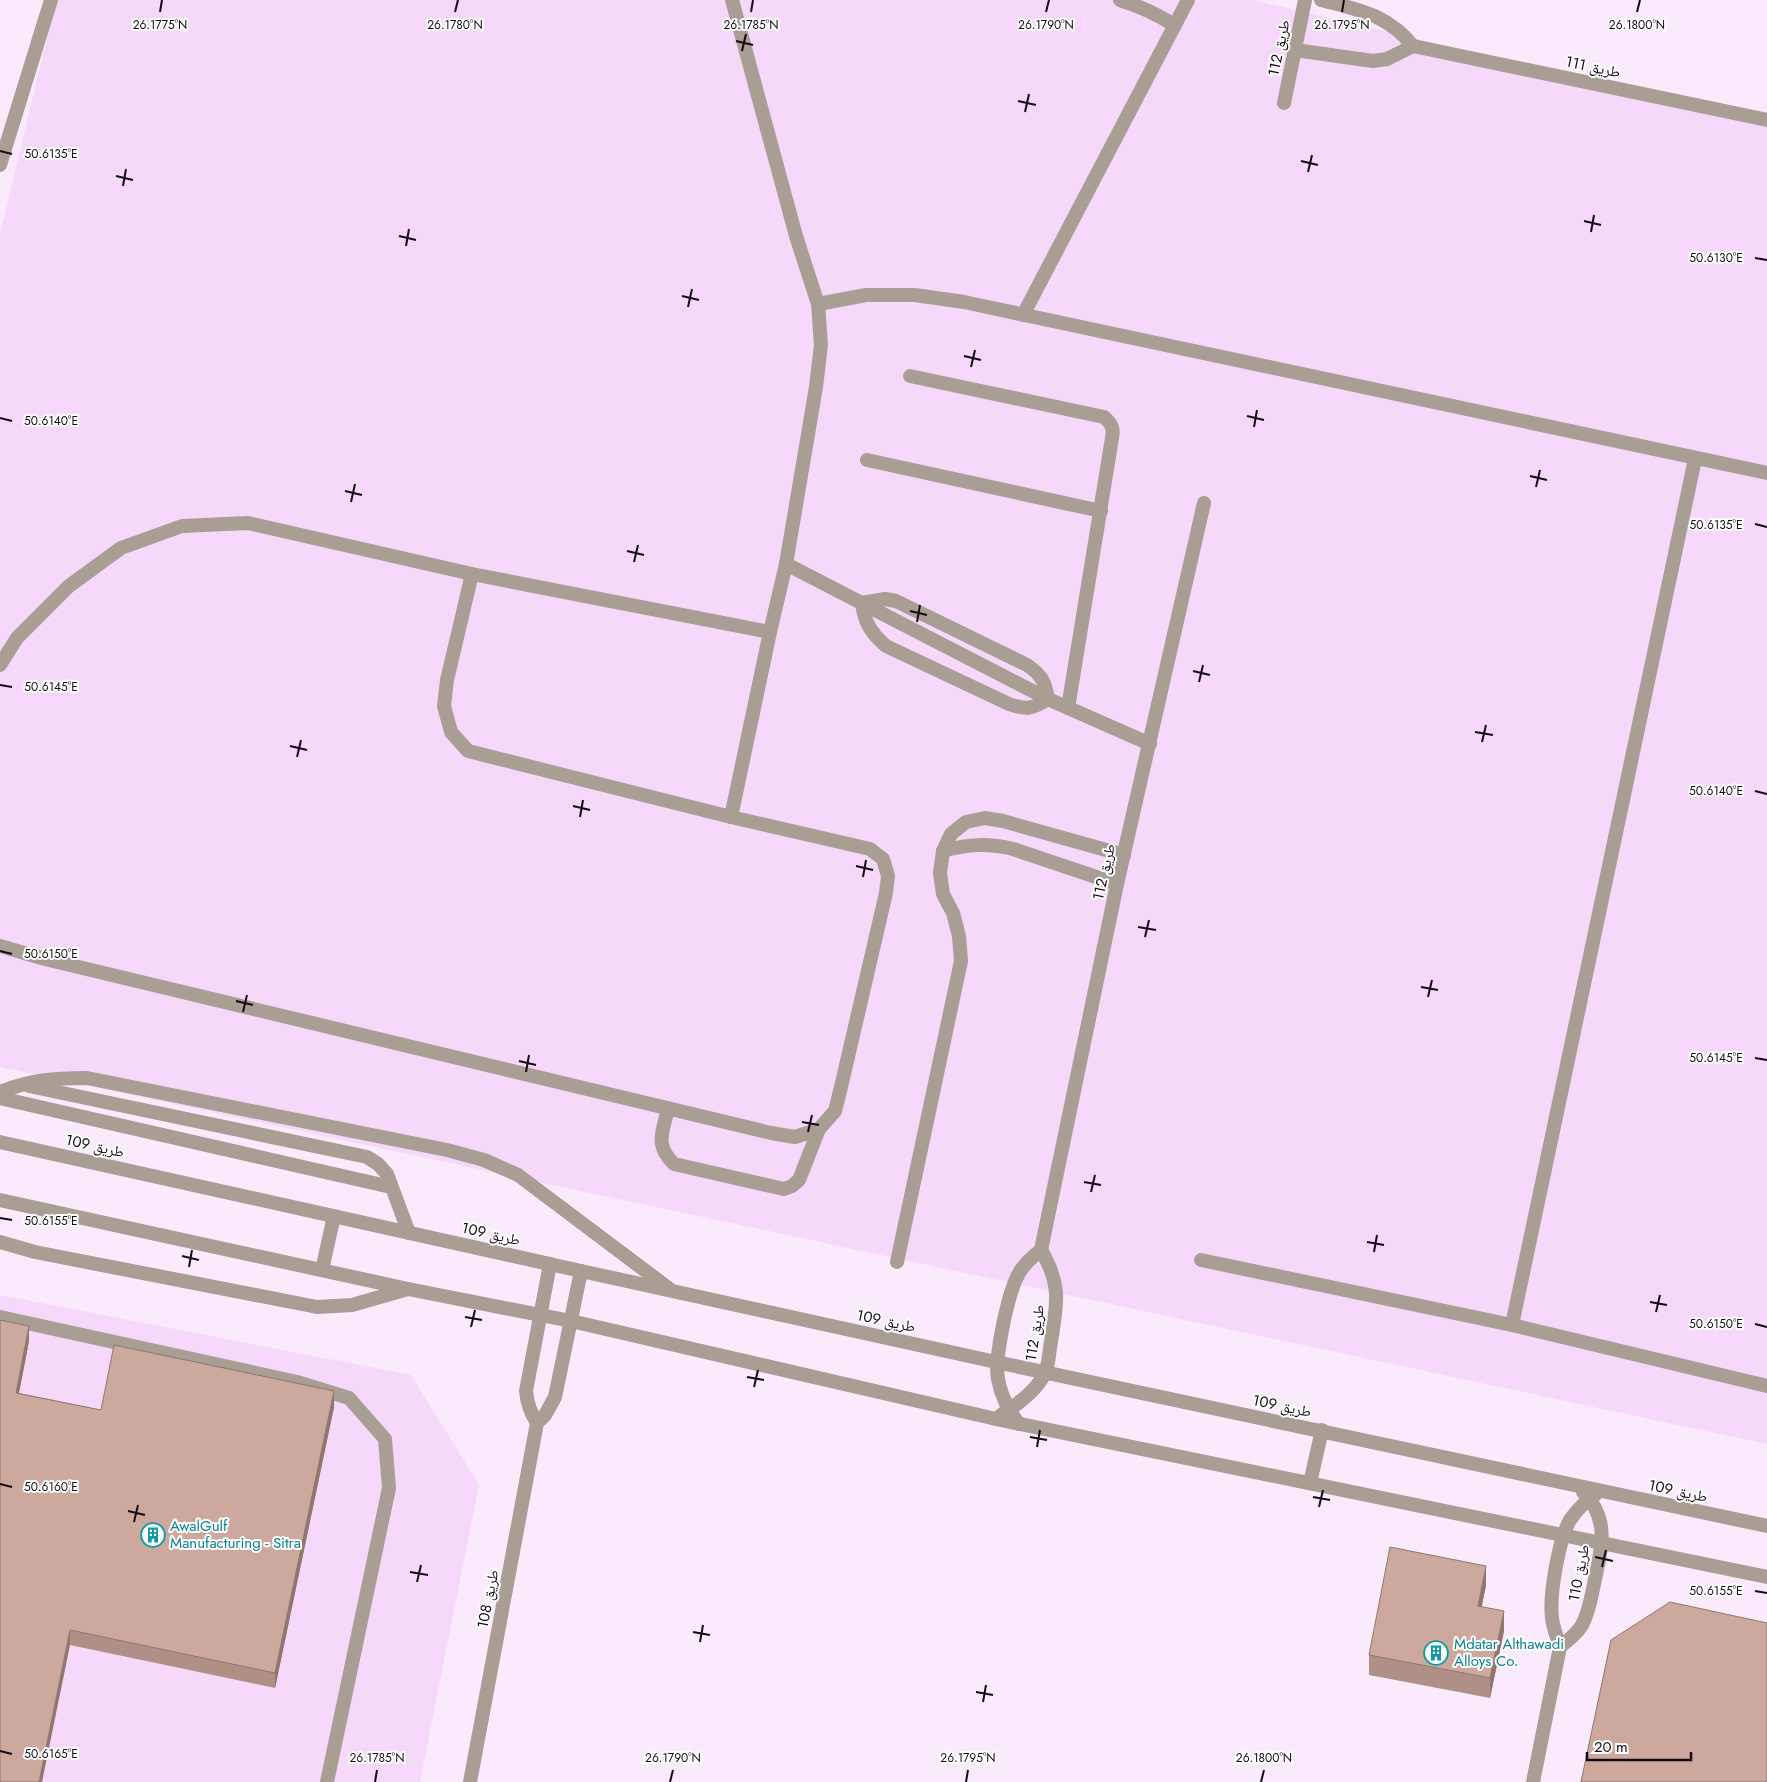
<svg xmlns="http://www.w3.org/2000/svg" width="1767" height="1782" font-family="Jost,'Noto Naskh Arabic',sans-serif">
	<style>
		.built { fill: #f5d8fa }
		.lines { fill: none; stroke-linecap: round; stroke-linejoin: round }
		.service { stroke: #a89e93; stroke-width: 14 }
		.minor { stroke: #a89e93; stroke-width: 14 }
		.tertiary { stroke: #a89e93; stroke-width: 14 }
		.wall { fill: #af9087 }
		.shaded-wall { fill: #8f766e }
		.building { fill: #cca89d; stroke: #8f766e }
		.ticks { fill: none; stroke: #130c15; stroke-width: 2 }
		.labels { text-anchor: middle; stroke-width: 4; stroke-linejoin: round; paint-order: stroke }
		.street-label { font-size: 15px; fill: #130c15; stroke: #fdfdfd }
		.culture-label { font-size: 15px; fill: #0d838f; stroke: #fdfdfd; text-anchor: start }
		.ticks-label { font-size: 12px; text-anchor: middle; fill: #130c15; stroke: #fdfdfd; stroke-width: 4; stroke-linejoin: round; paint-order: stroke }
	</style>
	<rect width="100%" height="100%" fill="#f9ebfc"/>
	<g class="built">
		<path d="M56,0H1253L1767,122V1444L0,1067V235Z"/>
		<path d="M0,1295L411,1375L479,1485L420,1782H0Z"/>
	</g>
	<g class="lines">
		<g class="service">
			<path d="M1120,0C1139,6 1157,14 1174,25"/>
			<path d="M818,304L866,295H915L964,302L1767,473"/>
			<path d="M1023,315L1188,0"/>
			<path d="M910,376L1104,417C1112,424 1114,429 1112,438L1068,708"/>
			<path d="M867,460L1101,511"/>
			<path d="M786,564L1048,699L1150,744"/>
			<path d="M862,603C864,622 871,633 886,646L1009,704C1026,710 1033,709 1048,699"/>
			<path d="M862,603L885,599L896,601L1027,665C1042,675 1045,682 1048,699"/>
			<path d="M0,665L17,638L69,586L121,548L182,526L248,523L472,574L770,632"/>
			<path d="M731,817L770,632L786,564L816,387L821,345L818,304L796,236L732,0"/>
			<path d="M943,851C968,844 988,843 1013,849L1117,884"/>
			<path d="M0,946L45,959L771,1133L795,1137L819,1129L835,1111L841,1087L886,893L888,876L883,859L870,849L731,817L468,751L451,732L444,706L447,680L472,574"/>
			<path d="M29,1086L367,1157L378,1164L387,1174L409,1233"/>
			<path d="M0,1092C31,1080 54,1078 87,1078L447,1150L484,1160L518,1175L671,1290"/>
			<path d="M0,1098L391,1187"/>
			<path d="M668,1108C663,1132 654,1145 674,1164L784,1189L792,1186L799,1180L819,1129"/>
			<path d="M0,1242L35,1252L317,1307L352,1305L408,1289"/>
			<path d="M1201,1260L1512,1325L1767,1386"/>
			<path d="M897,1262L961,961L959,936L953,913L943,894L940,873L943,851L951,834L966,822L985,818L1003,821L1124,855"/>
			<path d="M0,1317L297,1382L349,1398L385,1439L389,1488L327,1782"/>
			<path d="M1512,1325L1695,459"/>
			<path d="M1001,1415C1017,1405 1037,1390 1045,1373C1049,1364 1049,1351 1051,1342C1057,1303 1062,1286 1041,1250"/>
			<path d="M537,1423C530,1412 527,1403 526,1391L550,1264"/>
			<path d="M1019,1424C1008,1410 1001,1396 998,1379C994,1358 1008,1294 1018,1275C1023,1265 1032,1257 1041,1250L1117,884L1204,503"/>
			<path d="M1560,1647C1568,1640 1577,1634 1582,1625C1589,1612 1591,1598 1594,1584C1601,1550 1611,1520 1583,1492"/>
			<path d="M470,1782L537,1423L545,1415L555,1397L581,1271"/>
			<path d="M1533,1782L1560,1647C1557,1637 1553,1628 1552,1618C1549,1595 1559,1539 1570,1520C1578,1508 1588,1499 1600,1491"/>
		</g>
		<g class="minor">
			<path d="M1321,0C1359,10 1387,14 1413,46L1767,120"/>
			<path d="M1295,50L1373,61L1387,59L1413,46"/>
			<path d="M1284,103L1305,0"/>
		</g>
		<g class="tertiary">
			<path d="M0,165L51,0"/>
			<path d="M0,1142L581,1271L996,1362L1767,1526"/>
			<path d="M0,1200L408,1289L571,1321L996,1419L1767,1577"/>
			<path d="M322,1270L334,1216"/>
			<path d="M1310,1483L1322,1430"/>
		</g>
	</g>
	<g class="wall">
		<path d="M0,1320L29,1341L19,1393L101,1410L334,1407L275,1688L70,1645Z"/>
		<path d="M1486,1585L1481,1607L1504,1631L1490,1698L1369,1675V1655Z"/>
	</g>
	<g class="shaded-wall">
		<path d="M29,1326V1341L16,1408V1393Z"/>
		<path d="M334,1391V1407L275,1688V1673Z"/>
		<path d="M1486,1566V1585L1478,1626V1606Z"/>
		<path d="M1504,1611V1631L1490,1698V1678Z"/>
		<path d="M70,1630V1645L42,1782H39Z"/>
	</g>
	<g class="building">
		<path d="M0,1320L29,1326L16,1393L101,1410L114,1345L334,1391L275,1673L70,1630L39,1782H0Z"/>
		<path d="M1390,1547L1486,1566L1478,1606L1504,1611L1490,1678L1369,1655Z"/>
		<path d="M1670,1602L1767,1623V1782H1581L1611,1640Z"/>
	</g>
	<path class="ticks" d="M160,12L162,0M455,12L458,0M751,12L753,0M1046,12L1049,0M1342,12L1344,0M1637,12L1640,0M736,41L753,45M742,51L746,34M1018,101L1036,105M1025,112L1029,94M0,151L12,154M1301,161L1318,165M1308,172L1312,155M116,176L133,180M123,186L126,169M1584,221L1601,225M1591,232L1594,215M399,236L416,240M406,246L409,229M1755,258L1767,260M682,296L699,300M688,307L692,289M964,356L981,360M971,367L975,350M1247,416L1264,420M0,418L12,421M1254,427L1257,410M1530,476L1547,480M1536,487L1540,470M345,491L362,495M351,502L355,484M1755,524L1767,527M627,551L644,555M634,562L638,545M910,611L927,615M917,622L920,605M1193,671L1210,675M1199,682L1203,665M0,685L12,687M1475,732L1493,735M1482,742L1486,725M290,746L307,750M297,757L301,740M1755,791L1767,794M573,806L590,810M580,817L583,800M856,866L873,870M863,877L866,860M1138,927L1156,930M1145,937L1149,920M0,951L12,954M1421,987L1438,990M1428,997L1432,980M236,1001L253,1005M243,1012L247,995M1755,1058L1767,1060M519,1061L536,1065M526,1072L529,1055M802,1122L819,1125M808,1132L812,1115M1084,1182L1101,1185M1091,1192L1095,1175M0,1218L12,1220M1367,1242L1384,1245M1374,1252L1377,1235M182,1256L199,1260M189,1267L192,1250M1650,1302L1667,1305M1656,1312L1660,1295M465,1317L482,1320M1755,1324L1767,1327M471,1327L475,1310M747,1377L764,1380M754,1387L758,1370M1030,1437L1047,1440M1037,1447L1040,1430M0,1484L12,1487M1313,1497L1330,1500M1319,1507L1323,1490M128,1511L145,1515M134,1522L138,1505M1595,1557L1613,1561M1602,1567L1606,1550M410,1572L428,1575M417,1582L421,1565M1755,1591L1767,1593M693,1632L710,1635M700,1642L703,1625M976,1692L993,1695M983,1702L986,1685M0,1751L12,1754M375,1782L377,1770M670,1782L673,1770M966,1782L968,1770M1261,1782L1264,1770"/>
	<defs>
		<g id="building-ring" transform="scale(1.25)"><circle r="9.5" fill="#fdfdfd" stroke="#0f9aa8" stroke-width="1.5"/><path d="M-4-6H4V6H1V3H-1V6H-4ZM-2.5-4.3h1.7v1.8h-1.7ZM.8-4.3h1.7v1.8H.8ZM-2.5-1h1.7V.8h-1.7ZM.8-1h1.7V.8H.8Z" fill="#0f9aa8"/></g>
	</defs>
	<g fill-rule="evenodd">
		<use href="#building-ring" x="153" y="1535"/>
		<use href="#building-ring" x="1436" y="1653"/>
	</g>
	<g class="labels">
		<g class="street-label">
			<text transform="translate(1279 48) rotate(-78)" y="5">طريق 112</text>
			<text transform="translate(1593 67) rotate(12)" y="5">طريق 111</text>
			<text transform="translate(1104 872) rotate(-77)" y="5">طريق 112</text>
			<text transform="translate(95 1146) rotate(13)" y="5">طريق 109</text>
			<text transform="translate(491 1234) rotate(13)" y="5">طريق 109</text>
			<text transform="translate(886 1321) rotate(12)" y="5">طريق 109</text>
			<text transform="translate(1035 1333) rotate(-81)" y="5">طريق 112</text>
			<text transform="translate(1282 1406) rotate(12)" y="5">طريق 109</text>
			<text transform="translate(1678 1491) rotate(12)" y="5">طريق 109</text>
			<text transform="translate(1579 1573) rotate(-79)" y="5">طريق 110</text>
			<text transform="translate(488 1599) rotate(-79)" y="5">طريق 108</text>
		</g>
		<g class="culture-label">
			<text x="170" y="1531">AwalGulf<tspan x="170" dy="17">Manufacturing - Sitra</tspan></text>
			<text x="1454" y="1649">Mdatar Althawadi<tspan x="1454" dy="17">Alloys Co.</tspan></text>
		</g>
	</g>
	<g class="ticks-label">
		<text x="160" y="29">26.1775°N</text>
		<text x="455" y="29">26.1780°N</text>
		<text x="751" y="29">26.1785°N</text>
		<text x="1046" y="29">26.1790°N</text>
		<text x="1342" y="29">26.1795°N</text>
		<text x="1637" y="29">26.1800°N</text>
		<text x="51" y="158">50.6135°E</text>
		<text x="1716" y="262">50.6130°E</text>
		<text x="51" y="425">50.6140°E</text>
		<text x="1716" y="529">50.6135°E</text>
		<text x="51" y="691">50.6145°E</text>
		<text x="1716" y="795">50.6140°E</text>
		<text x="51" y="958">50.6150°E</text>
		<text x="1716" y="1062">50.6145°E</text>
		<text x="51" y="1225">50.6155°E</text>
		<text x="1716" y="1328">50.6150°E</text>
		<text x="51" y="1491">50.6160°E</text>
		<text x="1716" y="1595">50.6155°E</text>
		<text x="51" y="1758">50.6165°E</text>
		<text x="377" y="1762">26.1785°N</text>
		<text x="673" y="1762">26.1790°N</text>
		<text x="968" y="1762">26.1795°N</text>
		<text x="1264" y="1762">26.1800°N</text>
	</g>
	<path d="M1587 1752v8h104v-8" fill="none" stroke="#130c15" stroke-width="2.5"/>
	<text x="1594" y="1752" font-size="15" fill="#130c15" stroke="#fdfdfd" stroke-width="4" paint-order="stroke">20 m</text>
</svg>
